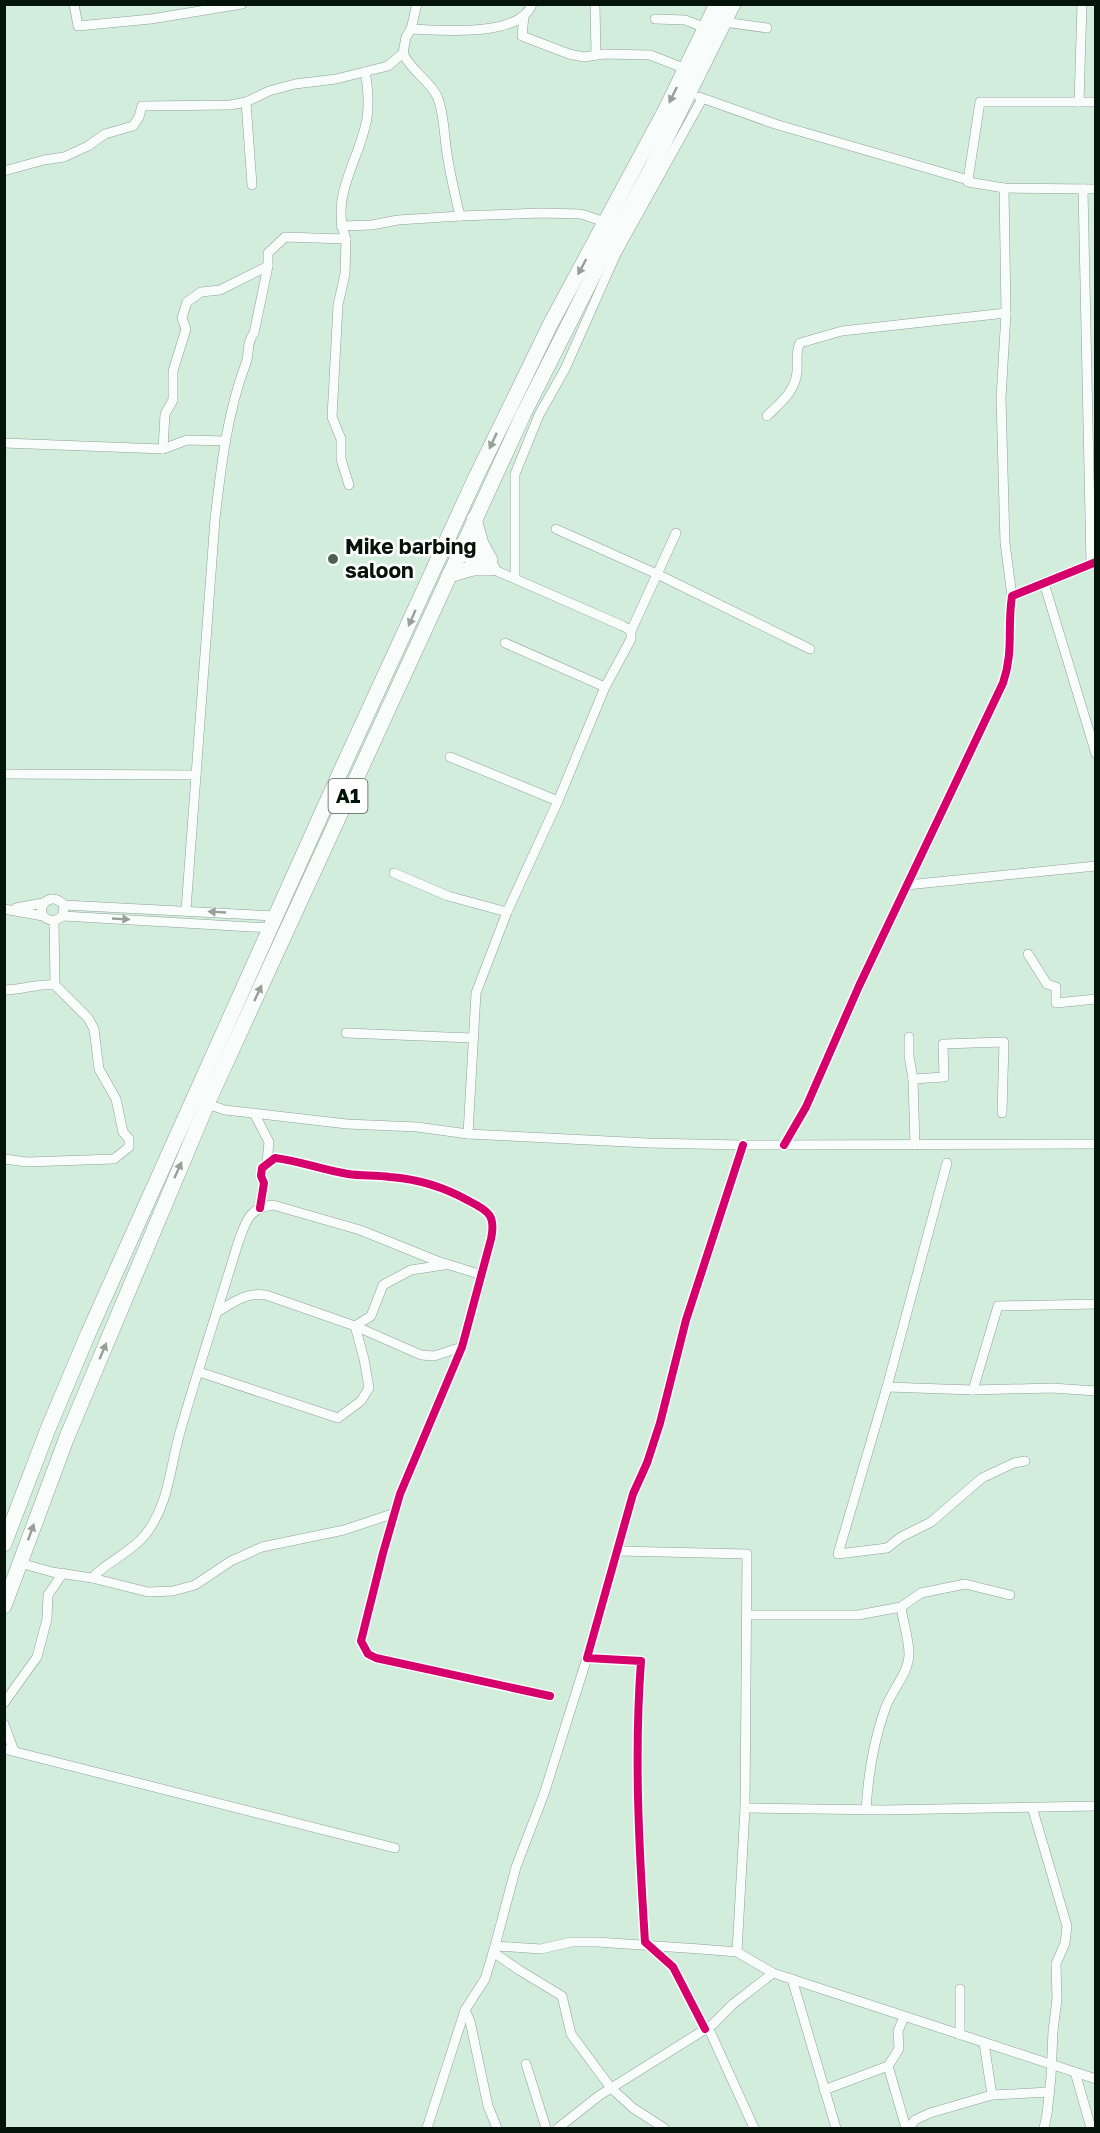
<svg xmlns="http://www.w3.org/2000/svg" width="1100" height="2133" font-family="'Golos Text',sans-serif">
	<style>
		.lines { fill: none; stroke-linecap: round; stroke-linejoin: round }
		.minor-casing { stroke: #8ea296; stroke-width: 10 }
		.trunk-casing { stroke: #8ea296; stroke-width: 16 }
		.minor { stroke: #f8fcfa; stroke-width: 9 }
		.trunk { stroke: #f8fcfa; stroke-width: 15 }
		.cycleway-casing { stroke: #fff; stroke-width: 11 }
		.cycleway { stroke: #d6006c; stroke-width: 8 }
		.oneway { fill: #969f9a }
		.poi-dot { fill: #4c6054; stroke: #fff; stroke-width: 2 }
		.labels { text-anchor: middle; stroke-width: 5; stroke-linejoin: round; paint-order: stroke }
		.shield { fill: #fff; stroke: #4f5a54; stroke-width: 1.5 }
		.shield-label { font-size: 20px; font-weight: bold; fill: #04140a }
		.poi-label { font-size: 21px; font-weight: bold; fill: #04140a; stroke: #fff; text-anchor: start }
	</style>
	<rect width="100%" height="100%" fill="#d3eddd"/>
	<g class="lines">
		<g class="minor-casing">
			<g id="minor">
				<path d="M74,4L78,26L151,19L242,4"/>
				<path d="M595,4L596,55"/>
				<path d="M524,16L522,36L569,54L584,57L604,54L650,55L686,69"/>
				<path d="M655,19L685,20L706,28"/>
				<path d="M724,22L767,28"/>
				<path d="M411,29C441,30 520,38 532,4"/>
				<path d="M403,53C410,70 429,80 437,96C443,110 443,122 445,137C447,163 454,190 460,216"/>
				<path d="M699,97L775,124L968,180V182L1004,188L1096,189"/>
				<path d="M246,102L252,185"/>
				<path d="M1079,102L1082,4"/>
				<path d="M4,171L44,160L64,157L88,146L105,134L133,126L139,117L142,106L230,105L246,102L269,91L295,84L336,79L388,66L403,53L406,37L411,29L417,4"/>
				<path d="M968,180L980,102H1096"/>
				<path d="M1004,188L1006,313L1001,398L1005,543L1012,596"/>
				<path d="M1083,189L1091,564"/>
				<path d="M341,226L372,225L398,220L460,216L542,213L581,214L605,222"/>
				<path d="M346,239L345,274L338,305L332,417L341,439V459L349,485"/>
				<path d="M767,416C780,403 795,392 797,372C798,362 795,352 800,343L842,331L1006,313"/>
				<path d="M4,443L163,449L187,440L226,441"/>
				<path d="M163,449L165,414L173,400V371L186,329L182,318L187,302L201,292L220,290L268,266V253L285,237L346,239C329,196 360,160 367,118C369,105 368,85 365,72"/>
				<path d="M556,529L657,574L810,649"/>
				<path d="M448,541L490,560"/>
				<path d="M444,548L623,626L631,631"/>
				<path d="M515,577V474L539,415L565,369L616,254L702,99"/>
				<path d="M1044,583L1096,754"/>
				<path d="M505,643L605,687"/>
				<path d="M450,757L558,801"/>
				<path d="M4,774L196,775"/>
				<path d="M394,873L448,896L507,912"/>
				<path d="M907,885L1096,866"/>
				<path d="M64,905L275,916"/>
				<path d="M16,908L43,903"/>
				<path d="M4,909L43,916"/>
				<path d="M186,910L215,519C221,467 227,413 246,363C250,352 246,343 254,333L268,266"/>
				<path d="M63,916L64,905C48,886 28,917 54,921L63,916L270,928"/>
				<path d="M1028,954L1047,984L1056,987V1003L1096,999"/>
				<path d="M4,990C22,990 38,983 55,985L54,921"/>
				<path d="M346,1033L472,1038"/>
				<path d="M909,1037V1056L913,1079L915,1145"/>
				<path d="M913,1079L944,1077L943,1044L1004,1042L1002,1113"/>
				<path d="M207,1104L225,1110L347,1124L417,1127L468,1134L648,1143L743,1145L1096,1144"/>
				<path d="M254,1113L269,1142L267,1162"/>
				<path d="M468,1134L476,993L507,912L558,801L605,687L631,639V631L676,533"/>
				<path d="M784,1145L806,1107L859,986L1003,683C1014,651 1007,628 1012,596L1096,562"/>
				<path d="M4,1159L27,1162L114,1159L129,1147V1139L123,1132L116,1099L99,1069L94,1029L88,1018L55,985"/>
				<path d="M260,1208L264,1183L261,1176L262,1168L275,1158C300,1161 323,1170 348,1174C362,1176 376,1175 390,1177C418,1179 444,1187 469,1201C489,1211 496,1216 491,1239L462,1347L400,1494L383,1553L361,1641L368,1654L376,1658L550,1696"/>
				<path d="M217,1312C234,1302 246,1292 266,1295L355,1326L421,1355L434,1356L462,1347"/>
				<path d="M355,1326L371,1316L383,1285L411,1270L444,1265"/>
				<path d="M199,1372L338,1418L361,1401L369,1388L364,1359L355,1326"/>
				<path d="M887,1387L947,1163"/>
				<path d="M973,1390L1052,1388L1096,1391"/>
				<path d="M1025,1461L1014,1463L982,1478L931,1522L901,1537L887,1548L838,1554L887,1387L973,1390L998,1306L1096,1304"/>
				<path d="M618,1551L747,1554L745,1808L737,1952"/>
				<path d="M20,1563L52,1572L92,1578L148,1592L173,1591L195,1585L231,1561L262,1547L344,1530L395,1513"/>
				<path d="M92,1578C107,1561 131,1553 145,1535C169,1505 170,1467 180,1432C198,1369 219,1306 238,1243C246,1222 248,1208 273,1205L360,1230L437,1261L482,1275"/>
				<path d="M747,1615H858L901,1607L921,1593L965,1584L1010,1595"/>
				<path d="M4,1703L37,1657L47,1619L48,1595L63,1573"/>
				<path d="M4,1724L14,1751"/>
				<path d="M4,1749L395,1848"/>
				<path d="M1032,1807L1067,1926L1065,1943L1056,1964L1057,1999L1053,2031L1051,2077L1047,2114L1044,2128"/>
				<path d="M745,1808L883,1810L1096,1806"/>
				<path d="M866,1810C868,1775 873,1743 885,1709C891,1691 909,1673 909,1654C909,1639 903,1622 901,1607"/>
				<path d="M495,1946L516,1867L544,1794L587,1658"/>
				<path d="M493,1952L519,1970L562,1996L571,2034L611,2088L633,2108L664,2128"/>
				<path d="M792,1979L836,2128"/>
				<path d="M960,1989V2035"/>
				<path d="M465,2010L470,2021L488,2106L497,2128"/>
				<path d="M708,2027L754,2128"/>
				<path d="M705,2029L673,1967L645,1942C639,1848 634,1755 641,1661L587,1658L633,1494L647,1463L660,1423L686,1320L743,1145"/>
				<path d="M984,2043L992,2095"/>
				<path d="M526,2064L546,2128"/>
				<path d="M888,2066L906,2128"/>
				<path d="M1075,2072L1091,2128"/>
				<path d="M824,2090L888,2066L899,2049L898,2031L904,2017"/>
				<path d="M427,2128L465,2010L485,1979L495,1946L541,1949L571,1942H597L700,1949L737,1952L773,1973L1096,2079"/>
				<path d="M558,2128L600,2095L712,2025L733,2004L773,1973"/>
				<path d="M909,2128L915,2120L930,2113L992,2095L1050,2092"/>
			</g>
		</g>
		<g class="trunk-casing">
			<g id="trunk">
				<path d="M474,519L481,544L490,560"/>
				<path d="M449,575L473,568H492"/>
				<path d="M4,1544L48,1429L88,1334L339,775L475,479L551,323L665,111L717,4"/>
				<path d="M4,1606L67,1437L207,1104L523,415L604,254L649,173L733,4"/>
			</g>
		</g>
		<use href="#minor" class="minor"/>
		<use href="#trunk" class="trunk"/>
		<g class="cycleway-casing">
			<g id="cycleway">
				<path d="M784,1145L806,1107L859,986L1003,683C1014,651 1007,628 1012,596L1096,562"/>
				<path d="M260,1208L264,1183L261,1176L262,1168L275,1158C300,1161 323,1170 348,1174C362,1176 376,1175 390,1177C418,1179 444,1187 469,1201C489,1211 496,1216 491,1239L462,1347L400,1494L383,1553L361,1641L368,1654L376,1658L550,1696"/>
				<path d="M705,2029L673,1967L645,1942C639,1848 634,1755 641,1661L587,1658L633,1494L647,1463L660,1423L686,1320L743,1145"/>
			</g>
		</g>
		<use href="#cycleway" class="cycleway"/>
	</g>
	<defs><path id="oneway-solid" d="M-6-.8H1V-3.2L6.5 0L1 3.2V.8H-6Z" transform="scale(1.5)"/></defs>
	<g class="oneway">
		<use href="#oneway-solid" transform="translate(673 95) rotate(116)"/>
		<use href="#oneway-solid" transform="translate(582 267) rotate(118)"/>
		<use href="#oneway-solid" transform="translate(493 441) rotate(115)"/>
		<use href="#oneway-solid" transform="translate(412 618) rotate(114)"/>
		<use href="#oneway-solid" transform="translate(217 912) rotate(-177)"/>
		<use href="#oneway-solid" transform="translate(121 919) rotate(3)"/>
		<use href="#oneway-solid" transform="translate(258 993) rotate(-65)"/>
		<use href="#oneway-solid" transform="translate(178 1170) rotate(-66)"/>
		<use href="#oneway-solid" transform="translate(103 1351) rotate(-67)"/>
		<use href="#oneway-solid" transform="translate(31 1532) rotate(-70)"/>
	</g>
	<circle class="poi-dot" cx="333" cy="559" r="6"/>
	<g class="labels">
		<rect class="shield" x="328.5" y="779" width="39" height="34" rx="4.5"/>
		<g class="shield-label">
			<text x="348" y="803">A1</text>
		</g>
		<g class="poi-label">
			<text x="345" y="554">Mike barbing<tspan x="345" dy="24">saloon</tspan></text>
		</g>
	</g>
	<rect width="1100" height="2133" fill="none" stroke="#04140a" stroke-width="12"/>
</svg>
